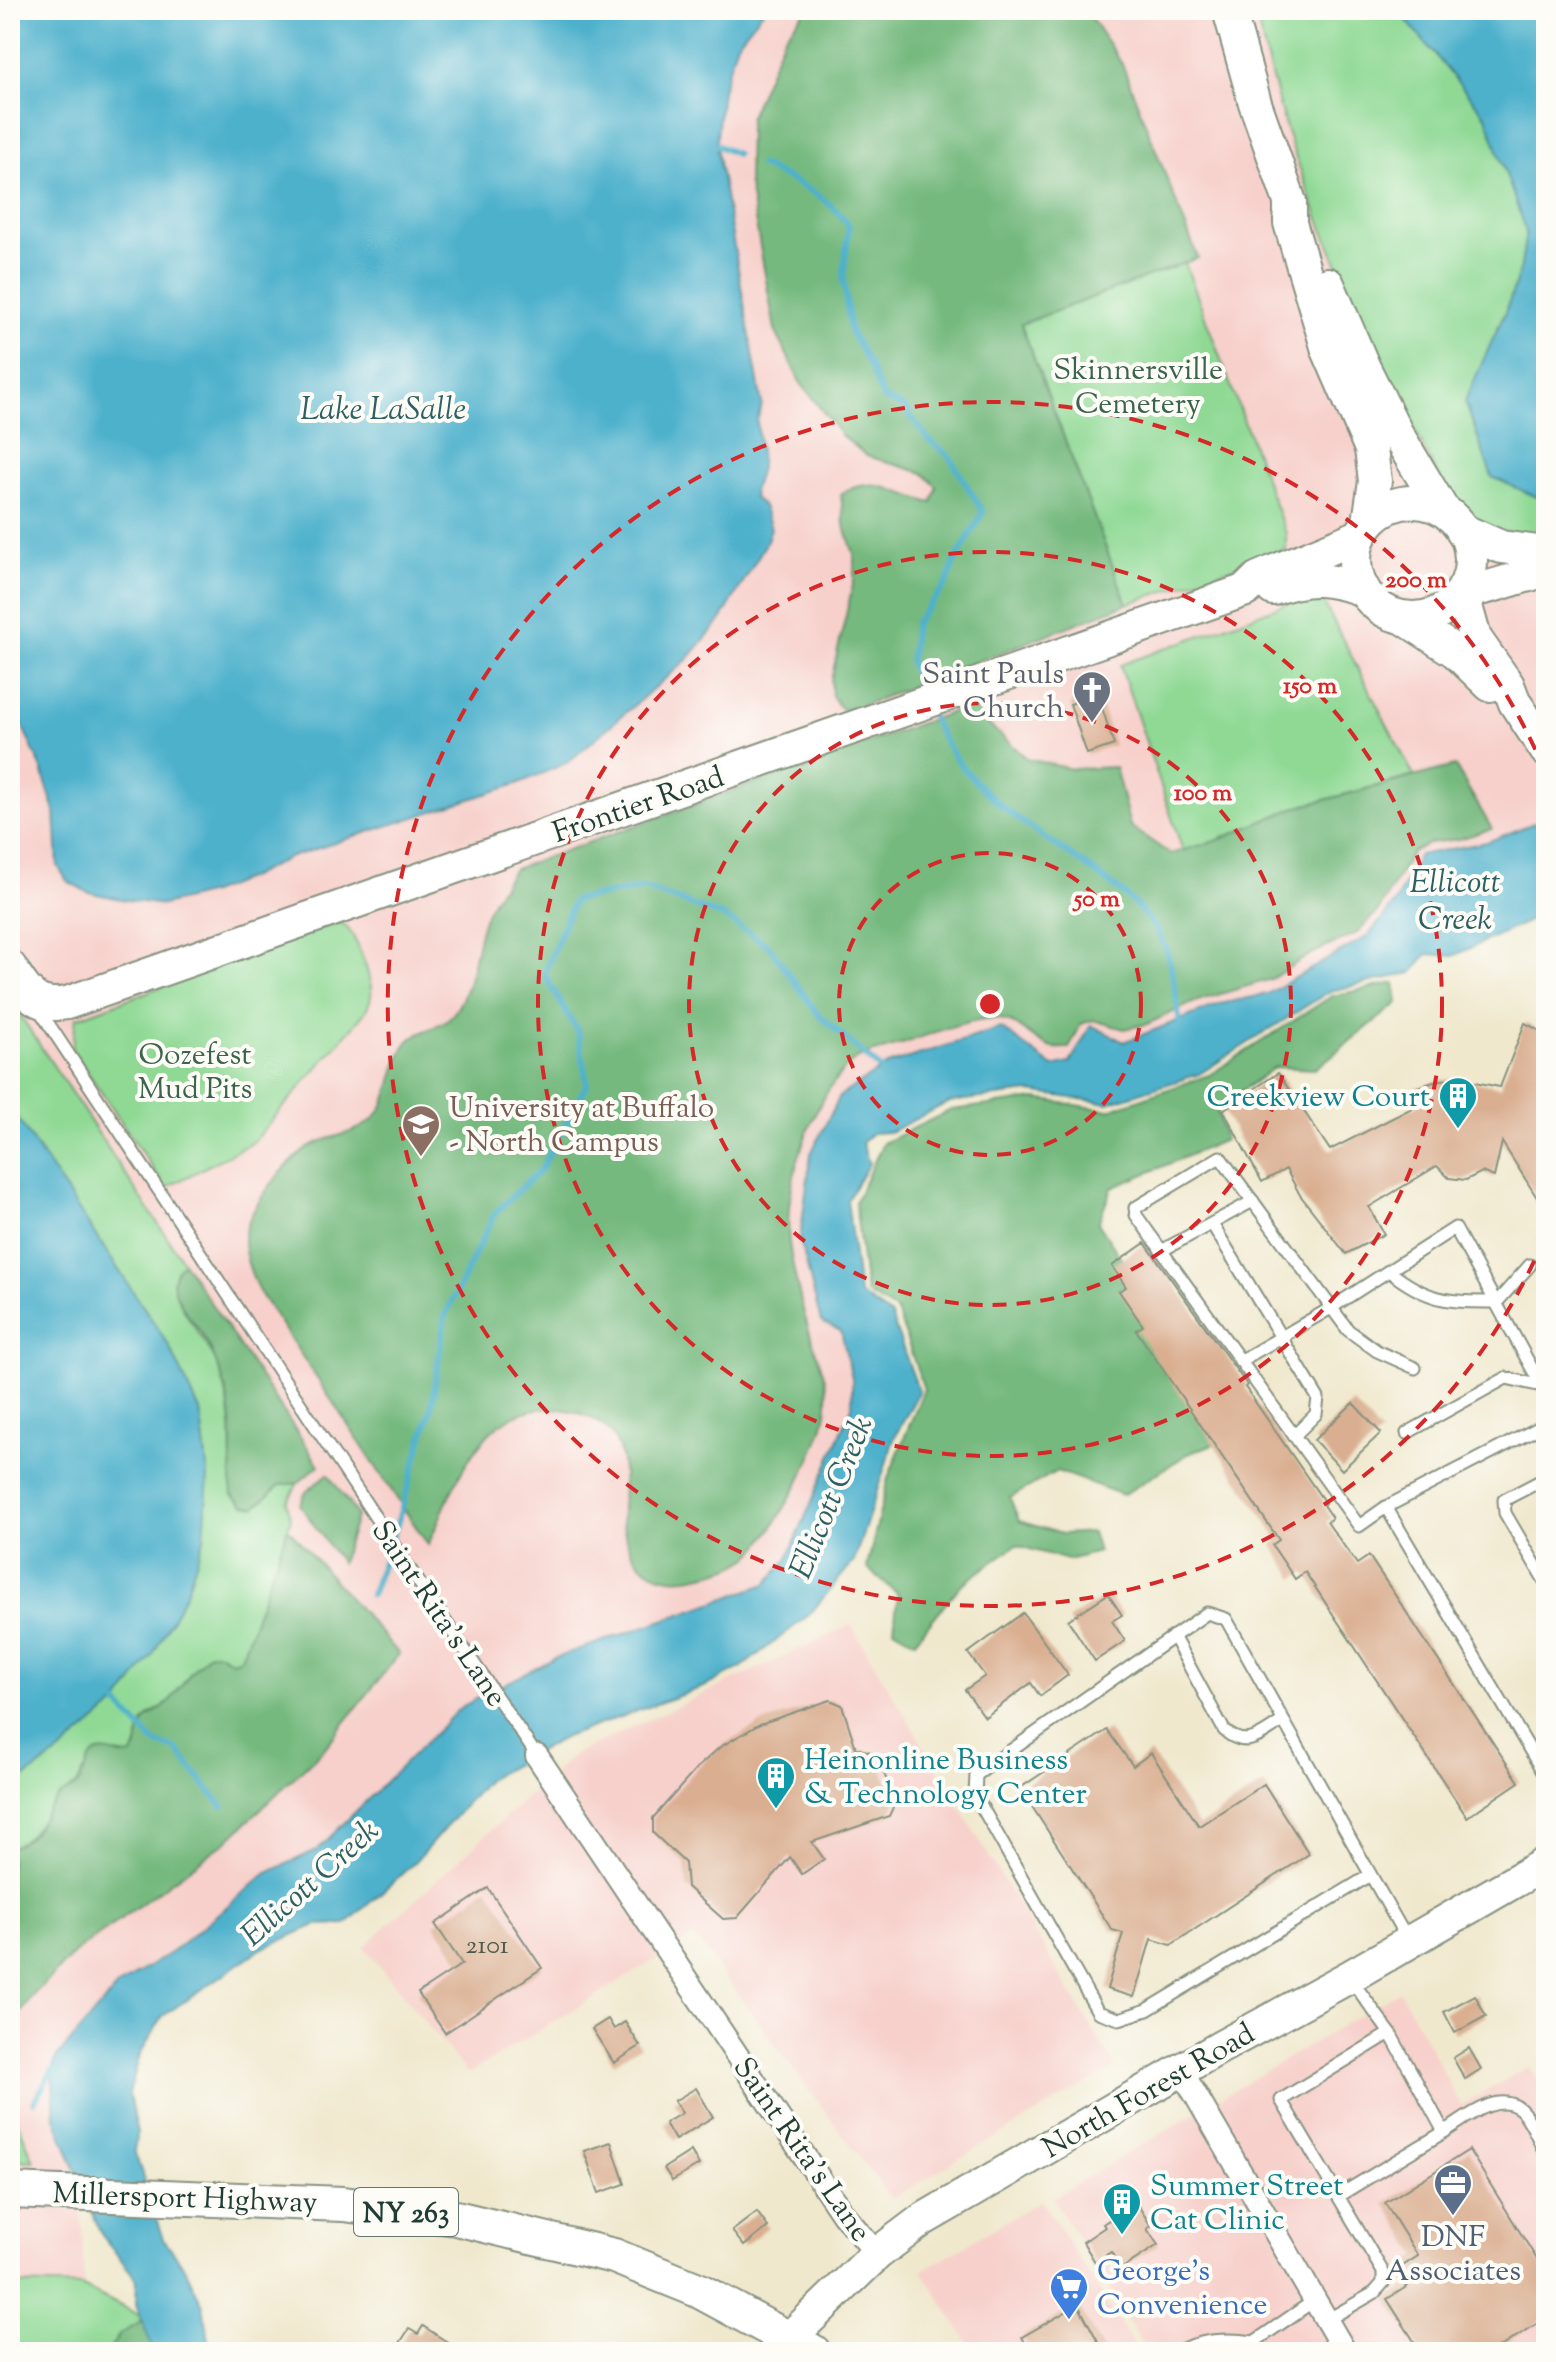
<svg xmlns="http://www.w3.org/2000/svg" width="1556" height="2362" font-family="'Sorts Mill Goudy',serif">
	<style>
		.built { fill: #f7d0cb }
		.green { fill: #90d995; stroke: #588b64; stroke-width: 2 }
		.forest { fill: #74b97e; stroke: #4a7b59; stroke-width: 2 }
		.water { fill: #4db1cc; stroke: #367780; stroke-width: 2 }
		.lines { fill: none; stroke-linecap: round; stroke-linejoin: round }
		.stream { stroke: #4db1cc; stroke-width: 6 }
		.building { fill: #daaf91 }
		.lane-casing { stroke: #889280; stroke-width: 15 }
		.street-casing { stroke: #889280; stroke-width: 26 }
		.secondary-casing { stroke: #889280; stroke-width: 36 }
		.primary-casing { stroke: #889280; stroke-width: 38 }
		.lane { stroke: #fff; stroke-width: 11 }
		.street { stroke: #fff; stroke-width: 22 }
		.secondary { stroke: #fff; stroke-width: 32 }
		.primary { stroke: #fff; stroke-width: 34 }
		.ring { fill: none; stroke: #d62828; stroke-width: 4; stroke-dasharray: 14 10 }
		.labels { text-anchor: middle; stroke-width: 8; stroke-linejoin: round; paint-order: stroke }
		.number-label { font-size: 26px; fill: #4e5a4b }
		.shield { fill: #fdfcf7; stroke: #62766e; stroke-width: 2 }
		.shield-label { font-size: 28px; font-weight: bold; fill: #1f3d34 }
		.park-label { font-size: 30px; fill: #3b644c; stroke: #fdfcf7 }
		.worship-label { font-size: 30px; fill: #5b616d; stroke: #fdfcf7; text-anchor: end }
		.street-label { font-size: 30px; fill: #1f3d34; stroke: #fdfcf7 }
		.culture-label { font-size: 30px; fill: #0d838f; stroke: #fdfcf7; text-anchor: start }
		.education-label { font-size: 30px; fill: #785e54; stroke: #fdfcf7; text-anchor: start }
		.service-label { font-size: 30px; fill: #4e5e75; stroke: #fdfcf7 }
		.shop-label { font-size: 30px; fill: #366cbe; stroke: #fdfcf7; text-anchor: start }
		.water-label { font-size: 32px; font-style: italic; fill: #2d6062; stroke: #fdfcf7 }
		.centre { fill: #d62828; stroke: #fdfcf7; stroke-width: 4 }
		.ring-label { font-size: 24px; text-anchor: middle; font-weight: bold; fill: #d62828; stroke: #fdfcf7; stroke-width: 8; stroke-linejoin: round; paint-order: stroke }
	</style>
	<rect width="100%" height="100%" fill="#fdfcf7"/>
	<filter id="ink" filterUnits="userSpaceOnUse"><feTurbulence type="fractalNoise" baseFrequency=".0125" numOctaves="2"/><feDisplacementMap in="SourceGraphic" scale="16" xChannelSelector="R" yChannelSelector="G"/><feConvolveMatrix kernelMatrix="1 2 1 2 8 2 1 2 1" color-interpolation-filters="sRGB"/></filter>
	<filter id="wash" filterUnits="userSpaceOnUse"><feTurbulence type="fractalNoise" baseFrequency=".006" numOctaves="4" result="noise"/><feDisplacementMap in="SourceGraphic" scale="32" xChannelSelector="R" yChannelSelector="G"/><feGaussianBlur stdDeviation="1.8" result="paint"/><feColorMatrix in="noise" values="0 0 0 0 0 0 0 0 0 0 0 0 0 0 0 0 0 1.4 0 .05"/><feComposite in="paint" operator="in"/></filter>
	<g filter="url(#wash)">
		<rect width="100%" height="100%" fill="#f0e8cd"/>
		<g class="built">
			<path d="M10,10H1546V876L1184,1046L842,1107L820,1210L869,1413L800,1587L603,1669L122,2026L78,2127L85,2313L10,2328Z"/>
			<path d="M851,1625L1115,2067L891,2199L694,1936L468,2074L364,1947L573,1755Z"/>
			<path d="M1400,1991L1461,2105L1530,2066L1546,2095V2352H1148L1053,2198Z"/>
			<path d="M1041,2200L1138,2352H974L922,2271Z"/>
		</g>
		<g class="green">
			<path d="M1254,10H1398L1486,116L1526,232L1521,267L1507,308L1465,401L1492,477L1546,501V540L1505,537L1464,520L1451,504C1392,381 1328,259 1286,128C1274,90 1265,49 1254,10Z"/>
			<path d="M1185,263L1286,534V550L1127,604L1021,324Z"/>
			<path d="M1318,592L1414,776L1294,808L1216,841L1183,851L1120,665Z"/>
			<path d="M335,923H342C355,931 373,980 371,996C370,1003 367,1009 363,1015L253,1142L166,1188L72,1049L76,1018Z"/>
			<path d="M10,1000L184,1263C178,1268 172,1274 174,1283C179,1313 205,1337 217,1364C234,1403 232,1446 231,1487L274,1491L280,1485L298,1483L287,1502L291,1519L241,1658L232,1661L222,1655L209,1653C193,1668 183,1686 169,1702C164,1708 154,1710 149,1716C139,1728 140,1743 132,1755L124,1757L117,1755L83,1771L77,1785C48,1800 41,1835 10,1848V1788L60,1752L117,1703L153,1654L186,1593L204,1538L208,1475L200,1411L168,1344L10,1107Z"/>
			<path d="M10,2104L34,2161L10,2160Z"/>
			<path d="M10,2284L81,2286L139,2315L149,2352H10Z"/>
		</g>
		<g class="forest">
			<path d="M806,10H1086L1122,64L1198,258L1021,324L1127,604L848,711L841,709L832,696L831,680L854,580V554L844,524L841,494C871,473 900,495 932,503L937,487L923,473L867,456L842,436L800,382L775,330L748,180L749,119L784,37Z"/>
			<path d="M972,705L981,718L1028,759L1072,769L1115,767L1130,826L1170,854L1216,841L1294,808L1455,766L1492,829L1459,839L1430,843L1412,852L1379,910L1357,933L1311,954L1271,979L1197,1001L1147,1024L1124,1029L1093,1020L1081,1024L1069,1048C1063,1048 1055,1049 1050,1047C1031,1040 1020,1021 999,1019C972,1016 926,1036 899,1045C885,1050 862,1053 851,1063C809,1102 784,1185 789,1242C792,1266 803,1313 811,1337C818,1361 829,1378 827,1405C824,1444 781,1518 757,1549C743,1567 714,1573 693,1577C649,1585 625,1558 622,1516C621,1490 628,1463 615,1439C607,1423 583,1413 567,1410C483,1394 455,1485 428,1545L258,1290C252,1275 245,1259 244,1243C242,1213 290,1155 317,1143C333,1136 353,1134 368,1123C394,1105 389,1069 407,1043C417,1030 442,1028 453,1014C474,987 473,947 485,916C491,900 504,884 514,869Z"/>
			<path d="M1395,983L1398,1003L1315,1069L1275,1067L1217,1109L1225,1140L1112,1188L1098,1223L1236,1435L1188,1454L1123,1495L1057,1471L1010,1498L1019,1521L1062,1534L1092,1532L1098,1552L1068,1560L1016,1545L960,1586L915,1641L894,1629L898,1594L867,1568L888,1478L924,1389L897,1312L866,1293L855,1202L883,1143L951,1110L1036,1099L1109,1110L1209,1075L1332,996Z"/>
			<path d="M184,1263L319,1465L298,1483L280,1485L255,1507L244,1505L232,1494C230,1477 232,1460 232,1444C232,1418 228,1388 217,1365C213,1354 207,1341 200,1331C188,1313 157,1282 184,1263Z"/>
			<path d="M328,1474L357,1515L341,1563L300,1505L306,1492Z"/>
			<path d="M288,1528L399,1654L323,1750L227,1841L77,1951L33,1995L10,2029V1848C39,1837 38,1819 56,1799C62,1792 71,1791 77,1785C86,1776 84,1760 96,1753C109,1747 119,1759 132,1755L137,1747L139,1734L145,1720L169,1702L192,1671L209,1653H219L232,1661L241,1658Z"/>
			<path d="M143,2321L154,2352H108L119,2335Z"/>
		</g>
		<g class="water">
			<path d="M16,10H764L737,43L722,90L716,145L762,404L757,421L761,464L753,492L754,498L763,506L771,528L766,543L721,620L688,659L567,763L517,784L288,858L249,878L211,893L163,905L120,899L87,892L67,881L58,866L55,812L41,767L10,699V24Z"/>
			<path d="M1398,10H1546V501L1492,477L1465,401L1507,308L1521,267L1526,232L1486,116Z"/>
			<path d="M1546,818V910L1531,913L1529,921L1453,956L1427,954L1412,973L1330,991L1199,1074L1108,1103L1029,1092L949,1102L890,1132L872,1133L862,1143L869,1164L847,1200L859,1294L891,1316L919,1392L895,1436L854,1561L809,1615L742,1667L706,1686L565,1737L488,1779L415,1862L346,1924L316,1925L261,1949L163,2016L140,2054L129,2094L137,2133L134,2150L164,2239L185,2268L203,2305L211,2352H154L136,2304L137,2280L101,2234L55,2118L52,2071L56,2058L117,1987L173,1951L267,1873L317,1850L461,1707L555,1658L766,1584L787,1560L852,1407V1378L841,1331L821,1322L800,1239L811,1153L840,1096L887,1065L1001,1028L1053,1067L1070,1063L1091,1025L1124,1042L1220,1004L1267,994L1368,936L1396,901L1419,855L1487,842Z"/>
			<path d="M10,1107L168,1344L200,1411L208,1475L204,1538L186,1593L153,1654L117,1703L60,1752L10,1788Z"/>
		</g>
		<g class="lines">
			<g class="stream">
				<path d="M716,145L736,154"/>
				<path d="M760,165C797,183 823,192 849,225L843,277L850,331L869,364L883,398L904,407L928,439L949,456L983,512L954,563L947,583L915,623L910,662L923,695"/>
				<path d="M930,712C960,788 1026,824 1089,868C1112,884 1137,902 1153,925C1173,952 1175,992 1180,1024"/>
				<path d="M371,1595L397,1524L431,1409L445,1316L495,1213L541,1169L587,1084L578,1032L544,974L574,900L644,888L723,916L769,946L817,1013L886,1074"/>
				<path d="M117,1703L154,1742L176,1749L222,1806"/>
				<path d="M34,2102L52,2071"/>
			</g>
		</g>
		<g id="blocks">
			<g class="building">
				<path d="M1098,695L1114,745L1087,754L1070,704Z"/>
				<path d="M1525,1023L1546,1034V1212L1502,1142L1494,1177L1482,1172L1466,1180L1449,1178L1437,1166L1369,1207L1384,1234L1346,1254L1300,1195L1286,1169L1262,1182L1223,1110L1278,1073L1330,1150L1418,1105L1415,1088L1440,1080L1460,1079L1500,1087Z"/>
				<path d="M1145,1243L1247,1385L1245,1387L1325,1503L1323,1505L1332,1518L1327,1522L1357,1564L1369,1556L1519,1782L1467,1817L1305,1572L1295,1579L1272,1545L1279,1540L1136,1330L1143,1326L1119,1291L1126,1287L1112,1266Z"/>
				<path d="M1353,1403L1381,1433L1342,1470L1314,1440Z"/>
				<path d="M1108,1594L1122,1615L1112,1621L1125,1641L1095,1661L1068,1620Z"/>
				<path d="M1023,1613L1068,1675L1040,1696L1031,1683L985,1717L965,1690L985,1676L968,1653Z"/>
				<path d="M830,1700L842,1705L856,1748L877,1754L895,1803L889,1816L812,1842L824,1859L802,1874L790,1857L737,1918L723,1919L687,1887L685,1863L653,1833V1818L698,1767L720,1747L760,1724Z"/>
				<path d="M1107,1730L1133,1766L1151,1753L1199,1826L1264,1784L1309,1854L1171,1945L1151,1939L1134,1997L1107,1989L1123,1933L1112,1930L1020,1788Z"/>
				<path d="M488,1888L542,1968L445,2033L418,1993L462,1964L435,1924Z"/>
				<path d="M1475,1995L1486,2016L1455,2033L1444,2012Z"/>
				<path d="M608,2019L614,2029L625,2022L640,2046L614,2063L592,2029Z"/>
				<path d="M1469,2048L1481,2069L1465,2079L1453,2058Z"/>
				<path d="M696,2088L713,2117L675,2140L665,2123L682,2113L674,2101Z"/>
				<path d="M611,2142L625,2184L599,2193L584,2151Z"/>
				<path d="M1469,2150L1546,2274V2318L1492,2352H1421L1387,2299L1408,2286L1398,2269L1418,2256L1385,2203Z"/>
				<path d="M691,2151L699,2165L672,2181L664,2168Z"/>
				<path d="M1136,2202L1151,2226L1147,2229L1158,2245L1121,2269L1111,2252L1095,2262L1083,2242L1105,2227L1103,2224Z"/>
				<path d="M757,2212L768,2227L744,2246L732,2231Z"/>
				<path d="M1078,2305L1104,2352H1030L1022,2337Z"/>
				<path d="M423,2326L462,2352H394L409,2329L418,2334Z"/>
			</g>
		</g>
	</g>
	<g filter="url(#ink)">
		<use href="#blocks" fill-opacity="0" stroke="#889280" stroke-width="2"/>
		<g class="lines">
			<g class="lane-casing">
				<g id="lane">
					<path d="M38,1008L403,1559L537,1756"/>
					<path d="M1212,1224L1318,1398L1316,1414L1294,1436"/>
					<path d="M1161,1251L1253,1201"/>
					<path d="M1389,1271C1428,1302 1448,1302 1497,1302L1530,1265"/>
					<path d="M1240,1361L1331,1308L1455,1228L1546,1394"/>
					<path d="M1415,1368L1377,1351L1348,1330L1220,1157L1135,1208L1136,1215L1359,1526L1386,1507L1546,1424"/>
					<path d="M1407,1433L1506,1378L1542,1386L1545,1384"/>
					<path d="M1546,1478L1504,1500L1505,1513L1546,1583"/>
					<path d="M1386,1507L1546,1777"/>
					<path d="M1173,1636L1224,1730C1247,1751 1261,1734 1283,1721"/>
					<path d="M1369,1876L1147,2010L1119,2019L1098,2012L975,1795L976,1775L1207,1613L1226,1619L1407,1939"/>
					<path d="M1444,2132C1464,2120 1497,2090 1520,2109C1531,2119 1539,2141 1546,2155"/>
					<path d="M1338,2196L1444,2132L1390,2033"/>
					<path d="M1327,2320L1374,2293L1383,2283V2272L1281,2100L1390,2033L1352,1981"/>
					<path d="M1177,2352C1201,2339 1227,2338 1254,2342"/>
					<path d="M1249,2352L1254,2342L1315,2300"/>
				</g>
			</g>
			<g class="street-casing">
				<g id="street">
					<path d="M537,1756L843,2214L877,2254"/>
					<path d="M1181,2070L1345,2352"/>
				</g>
			</g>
			<g class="secondary-casing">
				<g id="secondary">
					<path d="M1229,10L1255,103L1290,202V223L1328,350L1371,449L1375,481L1369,522"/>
					<path d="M1328,284L1364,368L1397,434L1442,509"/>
					<circle cx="1413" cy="560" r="58"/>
					<path d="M1462,530L1501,547L1546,553"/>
					<path d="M1546,571C1518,576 1489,590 1462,592L1475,638L1508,685L1515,703L1546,750"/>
					<path d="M1273,589C1309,576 1328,578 1364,590"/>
					<path d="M1404,618L1456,652L1490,685"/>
					<path d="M10,967C26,991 34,1009 67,1003L1246,590L1258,578L1359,536"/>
					<path d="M775,2352L877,2254L922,2220L1219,2048L1349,1977L1546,1863"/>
				</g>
			</g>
			<g class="primary-casing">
				<path id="primary" d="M10,2191L343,2204L456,2218L614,2256L698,2290L813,2352"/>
			</g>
			<use href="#lane" class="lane"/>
			<use href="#street" class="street"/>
			<use href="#secondary" class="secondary"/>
			<use href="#primary" class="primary"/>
		</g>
	</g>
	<g class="ring">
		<circle cx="990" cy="1004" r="151"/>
		<circle cx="990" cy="1004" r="301"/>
		<circle cx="990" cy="1004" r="452"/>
		<path d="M1544 1239A602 602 0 1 1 1544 769"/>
	</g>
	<defs>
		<g id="church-pin" transform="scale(2)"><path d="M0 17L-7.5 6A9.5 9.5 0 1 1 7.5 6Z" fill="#6b7280" stroke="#fdfcf7"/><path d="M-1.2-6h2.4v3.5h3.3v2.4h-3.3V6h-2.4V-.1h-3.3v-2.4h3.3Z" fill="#fff"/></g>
		<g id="building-pin" transform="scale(2)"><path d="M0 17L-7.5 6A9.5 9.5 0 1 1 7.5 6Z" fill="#0f9aa8" stroke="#fdfcf7"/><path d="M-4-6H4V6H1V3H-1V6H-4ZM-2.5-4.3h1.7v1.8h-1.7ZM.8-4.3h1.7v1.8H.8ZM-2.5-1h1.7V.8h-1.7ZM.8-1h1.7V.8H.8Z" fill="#fff"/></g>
		<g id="university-pin" transform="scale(2)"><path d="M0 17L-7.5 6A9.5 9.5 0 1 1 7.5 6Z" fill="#8d6e63" stroke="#fdfcf7"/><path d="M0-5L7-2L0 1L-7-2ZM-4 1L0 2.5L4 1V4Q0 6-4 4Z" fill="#fff"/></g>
		<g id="office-pin" transform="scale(2)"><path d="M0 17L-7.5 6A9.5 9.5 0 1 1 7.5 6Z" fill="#5c6f8a" stroke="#fdfcf7"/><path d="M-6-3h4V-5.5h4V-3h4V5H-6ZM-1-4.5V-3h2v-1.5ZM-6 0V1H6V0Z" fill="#fff"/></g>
		<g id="supermarket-pin" transform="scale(2)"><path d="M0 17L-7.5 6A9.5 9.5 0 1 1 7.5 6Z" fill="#3f7fe0" stroke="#fdfcf7"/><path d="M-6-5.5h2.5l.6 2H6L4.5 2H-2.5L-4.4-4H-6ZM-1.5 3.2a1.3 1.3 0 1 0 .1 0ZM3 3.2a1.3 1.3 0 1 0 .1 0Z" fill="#fff"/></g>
	</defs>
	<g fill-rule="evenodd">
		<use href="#church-pin" x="1092" y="690"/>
		<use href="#building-pin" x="1458" y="1096"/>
		<use href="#university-pin" x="421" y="1124"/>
		<use href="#building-pin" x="776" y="1776"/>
		<use href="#office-pin" x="1453" y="2183"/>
		<use href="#building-pin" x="1122" y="2202"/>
		<use href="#supermarket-pin" x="1069" y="2287"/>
	</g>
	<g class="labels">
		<g class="number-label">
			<text x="487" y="1953">2101</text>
		</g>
		<rect class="shield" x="354" y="2188" width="104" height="48" rx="6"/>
		<g class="shield-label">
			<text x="406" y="2222">NY 263</text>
		</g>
		<g class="park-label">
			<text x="1138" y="379">Skinnersville<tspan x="1138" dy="34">Cemetery</tspan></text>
			<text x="195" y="1064">Oozefest<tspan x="195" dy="34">Mud Pits</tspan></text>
		</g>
		<g class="worship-label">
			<text x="1064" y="683">Saint Pauls<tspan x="1064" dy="34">Church</tspan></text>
		</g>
		<g class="street-label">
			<text transform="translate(638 804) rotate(-19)" y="10">Frontier Road</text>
			<text transform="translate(440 1613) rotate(56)" y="10">Saint Rita's Lane</text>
			<text transform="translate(1148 2090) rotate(-30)" y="10">North Forest Road</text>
			<text transform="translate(803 2149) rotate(55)" y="10">Saint Rita's Lane</text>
			<text transform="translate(185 2197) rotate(2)" y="10">Millersport Highway</text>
		</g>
		<g class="culture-label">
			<text x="1430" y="1106" text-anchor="end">Creekview Court</text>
			<text x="804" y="1769">Heinonline Business<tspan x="804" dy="34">&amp; Technology Center</tspan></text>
			<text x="1150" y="2195">Summer Street<tspan x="1150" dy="34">Cat Clinic</tspan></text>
		</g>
		<g class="education-label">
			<text x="449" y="1117">University at Buffalo<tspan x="449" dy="34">- North Campus</tspan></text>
		</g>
		<g class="service-label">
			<text x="1453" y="2246">DNF<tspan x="1453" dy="34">Associates</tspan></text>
		</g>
		<g class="shop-label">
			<text x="1097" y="2280">George's<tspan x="1097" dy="34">Convenience</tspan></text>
		</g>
		<g class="water-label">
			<text x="383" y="419">Lake LaSalle</text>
			<text x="1455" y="892">Ellicott<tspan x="1455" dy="37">Creek</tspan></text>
			<text transform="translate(830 1497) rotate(-68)" y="11">Ellicott Creek</text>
			<text transform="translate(309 1882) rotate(-42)" y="11">Ellicott Creek</text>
		</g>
	</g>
	<circle cx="990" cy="1004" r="12" class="centre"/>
	<g class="ring-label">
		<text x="1416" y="587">200 m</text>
		<text x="1310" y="693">150 m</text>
		<text x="1203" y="800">100 m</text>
		<text x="1097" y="906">50 m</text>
	</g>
	<rect width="1556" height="2362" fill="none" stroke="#fdfcf7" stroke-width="40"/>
</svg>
